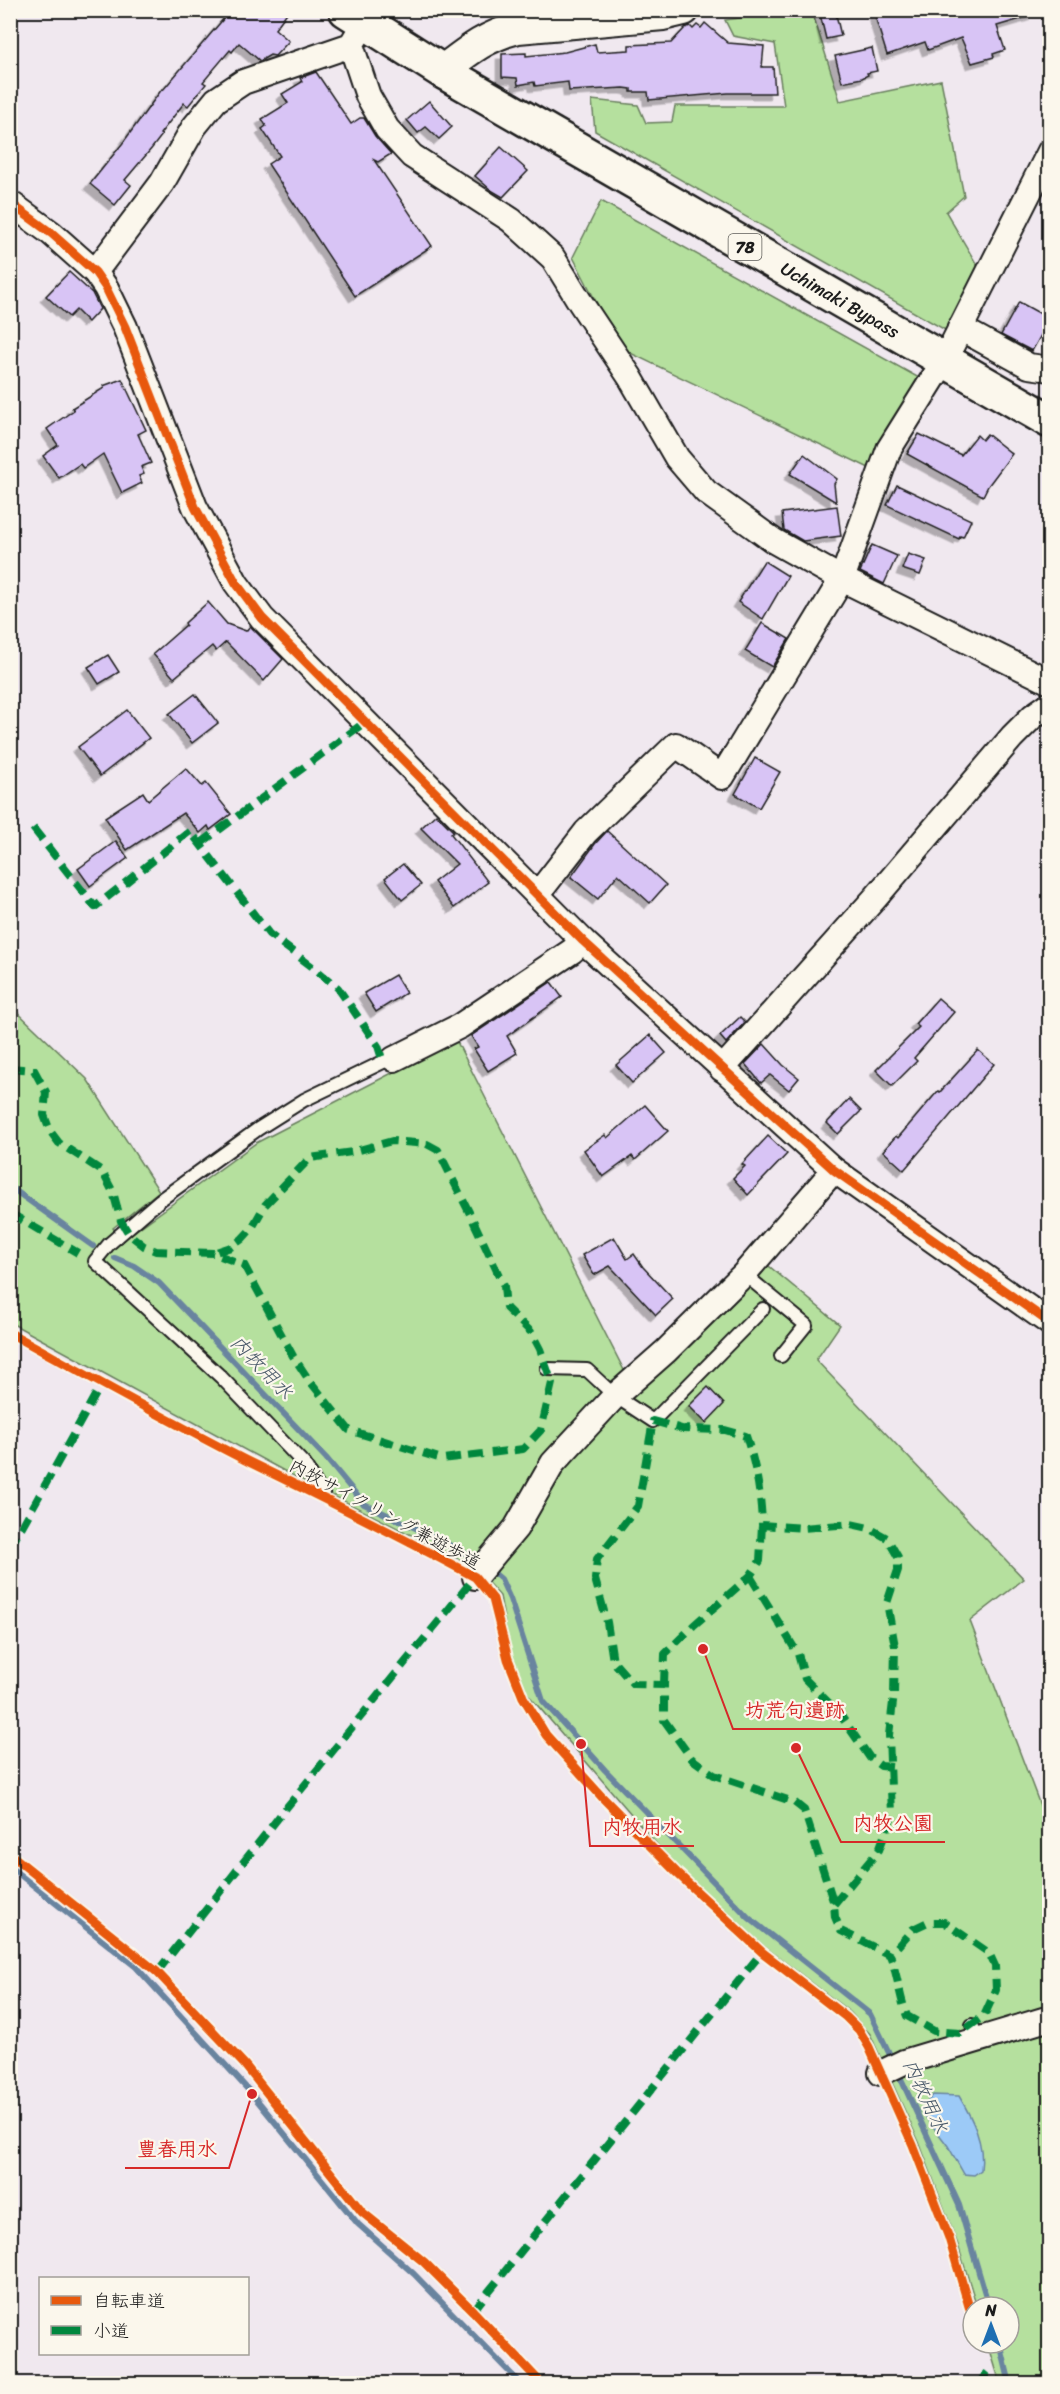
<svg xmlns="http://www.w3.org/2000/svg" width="1060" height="2394" font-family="Sriracha,'Klee One',sans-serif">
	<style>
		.green { fill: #b5e09e; stroke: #687e5d; stroke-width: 1.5 }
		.water { fill: #9ccaf7; stroke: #69849f; stroke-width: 1.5 }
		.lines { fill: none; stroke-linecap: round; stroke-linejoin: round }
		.stream { stroke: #69849f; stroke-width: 6 }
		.building { fill: #d8c4f5; stroke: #1c1c1c; stroke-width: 1.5; filter: url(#shadow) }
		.service-casing { stroke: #1c1c1c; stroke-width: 16 }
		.minor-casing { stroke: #1c1c1c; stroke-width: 28 }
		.tertiary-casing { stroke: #1c1c1c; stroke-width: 34 }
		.primary-casing { stroke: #1c1c1c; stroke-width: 38 }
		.service { stroke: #fbf7ec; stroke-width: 12 }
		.minor { stroke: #fbf7ec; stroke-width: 24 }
		.tertiary { stroke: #fbf7ec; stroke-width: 30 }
		.primary { stroke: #fbf7ec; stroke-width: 33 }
		.quiet { stroke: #00873e; stroke-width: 8; stroke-dasharray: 15 8; stroke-linecap: butt }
		.cycleway-casing { stroke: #fbf7ec; stroke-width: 13 }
		.cycleway { stroke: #e8590c; stroke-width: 9 }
		.labels { text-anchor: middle; stroke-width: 4.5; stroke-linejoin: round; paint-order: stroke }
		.shield { fill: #fbf7ec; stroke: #5f5e5a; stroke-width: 1.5 }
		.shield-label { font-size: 16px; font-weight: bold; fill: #1c1c1c }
		.street-label { font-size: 18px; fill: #1c1c1c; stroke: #fbf7ec }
		.water-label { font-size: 20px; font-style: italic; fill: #495969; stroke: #fbf7ec }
		.leader { fill: none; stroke: #d62828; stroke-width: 2 }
		.callout-dot { fill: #d62828; stroke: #fbf7ec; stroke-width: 2 }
		.callout-label { font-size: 20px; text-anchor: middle; font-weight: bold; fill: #d62828; stroke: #fbf7ec; stroke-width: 4.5; stroke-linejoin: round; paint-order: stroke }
	</style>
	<defs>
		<filter id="shadow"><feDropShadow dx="-5.5" dy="5.5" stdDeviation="0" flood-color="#0004"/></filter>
	</defs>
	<rect width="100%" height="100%" fill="#f0e8ef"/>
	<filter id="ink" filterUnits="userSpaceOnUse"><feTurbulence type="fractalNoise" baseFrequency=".0167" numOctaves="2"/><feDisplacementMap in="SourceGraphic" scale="12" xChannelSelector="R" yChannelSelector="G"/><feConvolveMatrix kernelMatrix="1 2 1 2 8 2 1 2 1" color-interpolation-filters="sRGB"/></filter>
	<g filter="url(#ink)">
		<g class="green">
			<path d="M800,10L812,11L840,101L941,80L964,196L946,212L980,270L947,331L595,131L592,100L638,105L646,123L672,122L675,106H784L775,44L733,36L725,20Z"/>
			<path d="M601,201L921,379L869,468L620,348L573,257Z"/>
			<path d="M10,1005L87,1079L159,1191L113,1228L124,1239L256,1143L456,1040L630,1382L758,1257L840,1325L816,1360L1024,1579L970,1621L1049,1829V2383H1000L988,2343H1009V2307H977L958,2245L919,2142L870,2034L850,2012L764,1946L675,1865L526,1692L510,1650L500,1596L473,1566L286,1472L11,1323Z"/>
		</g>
		<path class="water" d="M933,2095L959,2096C972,2118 985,2143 981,2170L974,2175L964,2174L948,2146L925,2116V2104Z"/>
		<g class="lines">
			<g class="stream">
				<path d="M10,1187L93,1246"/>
				<path d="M115,1258L134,1266L159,1283L326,1458L364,1504L422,1531L480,1561"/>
				<path d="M488,1568L501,1579L510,1599L543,1701L605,1770L749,1918L870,2014L893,2061"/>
				<path d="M10,1867L136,1967L252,2094L358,2224L414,2274L521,2384"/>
				<path d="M897,2070L959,2205L989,2307"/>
				<path d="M1000,2343L1010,2384"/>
			</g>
		</g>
		<g class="building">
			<path d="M231,10H289L275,29L289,41L275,56L270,55L260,61L239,43L232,52L230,50L203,82L206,84L188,106L184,103L160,134L162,135L152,148L125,180L131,185L115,205L90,184L122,144L162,89L163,90Z"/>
			<path d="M819,10H835L841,36L826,39Z"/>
			<path d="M873,10H1033L1034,15L997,26L1005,50L993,54L994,57L972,63L961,38L928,50L925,42L887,55Z"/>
			<path d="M705,23L728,43L764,46L762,67H773L775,93H728L649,100L648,92H631V89L624,88L569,91L568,82L535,86L534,82L518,85L517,78L502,77V54L526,53V56L565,52L595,44L597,52L629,50V45L671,43L685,28L690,26L693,29L697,25L701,28Z"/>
			<path d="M872,48L877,71L867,73L868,75L862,78L842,82L835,56Z"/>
			<path d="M316,72L351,124L360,118H364L375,136L391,154L378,162L374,160L432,246L355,296L268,164L280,156L262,129L266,126L262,119L288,103L282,94L302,82L300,78Z"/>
			<path d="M429,101L452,127L439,139L426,127L418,133L407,120Z"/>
			<path d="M501,147L528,171L503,197L491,190L475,176Z"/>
			<path d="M69,272L92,293L100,309L88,322L76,310L69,317L46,296Z"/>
			<path d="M1019,302L1050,319L1032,351L1001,335Z"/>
			<path d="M122,379L146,430L138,434L151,463L141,467L144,474L139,476L142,483L122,493L103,454L83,468L80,464L59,478L43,456L58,445L47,429L74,410L72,408L104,388L103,386Z"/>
			<path d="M919,434L961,455L977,435L982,440L987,434L1012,454L988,486L983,496L907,454Z"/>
			<path d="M804,454L837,479L834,484L836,502L790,474Z"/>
			<path d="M897,485L971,520L963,537L960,536L959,539L887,505Z"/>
			<path d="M837,506L841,536L803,541L784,530L782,513Z"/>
			<path d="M872,545L897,556L884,584L860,572Z"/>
			<path d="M908,554L926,560L920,575L902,569Z"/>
			<path d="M764,561L788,576L763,619L738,602Z"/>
			<path d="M208,602L227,624L246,631L250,626L283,659L264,681L226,642L216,651L212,646L174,678L153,654L186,625L185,623Z"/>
			<path d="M762,623L789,639L772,667L745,651Z"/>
			<path d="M108,655L119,672L99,684L88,667Z"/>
			<path d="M195,694L218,723L192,743L169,714Z"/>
			<path d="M127,710L149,738L100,776L78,747Z"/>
			<path d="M755,758L780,772L759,808L735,794Z"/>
			<path d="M186,768L202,786L206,783L231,814L210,830L208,826L200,833L183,813L127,850L105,817L143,792L148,800Z"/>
			<path d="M436,814L454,832L451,834L488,882L454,908L434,882L457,864L421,828Z"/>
			<path d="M607,831L666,885L650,903L618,874L598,899L571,877L595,844Z"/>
			<path d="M116,841L128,858L90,886L78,869Z"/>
			<path d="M403,864L421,885L402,900L385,878Z"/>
			<path d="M395,975L406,993L376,1012L364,993Z"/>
			<path d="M551,982L562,997L507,1036L517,1053L488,1071L474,1049L478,1047L471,1036Z"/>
			<path d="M938,998L954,1012L914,1058L917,1061L892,1086L876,1070L919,1027L915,1024Z"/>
			<path d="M740,1017L745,1022L726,1043L720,1036Z"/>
			<path d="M650,1035L666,1053L632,1083L616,1065Z"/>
			<path d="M764,1044L783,1065L799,1078L789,1090L770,1075L761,1083L745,1064Z"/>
			<path d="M978,1050L994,1064L904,1170L883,1151L896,1136L898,1138L938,1091L940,1092Z"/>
			<path d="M849,1099L861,1111L838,1134L827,1123Z"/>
			<path d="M645,1105L668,1131L635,1160L632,1156L603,1177L584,1150L605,1135L607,1138Z"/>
			<path d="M768,1136L787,1154L748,1195L733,1178L745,1166L742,1164Z"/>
			<path d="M614,1237L627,1259L634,1254L643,1267L673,1299L656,1315L610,1266L594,1275L582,1255Z"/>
			<path d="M708,1387L724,1404L706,1423L689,1406Z"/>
		</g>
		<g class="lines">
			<g class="service-casing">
				<g id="service">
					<path d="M744,1274L806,1325L781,1356"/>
					<path d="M547,1369L587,1370L615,1396L653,1421L763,1309"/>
					<path d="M324,1497L305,1465L221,1377L95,1261L109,1244L160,1200L258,1129L304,1100L383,1062L394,1059"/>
					<path d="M972,2025L978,2039"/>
				</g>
			</g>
			<g class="minor-casing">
				<g id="minor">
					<path d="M351,45L368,96L387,129L412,156L511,220L553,258L580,302L630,377L677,458L706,492L774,541L842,579L1050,682"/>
					<path d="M10,203L51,233L95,272L106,288L125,327L195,507L236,583L262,618L583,941L834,1170L1050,1323"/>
					<path d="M95,272L162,183L194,127L216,100L243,82L351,45L359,32"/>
					<path d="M960,328L1029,366L1050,369"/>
					<path d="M537,895L586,832L676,745L722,777L842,579L889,449L944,361L1050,151"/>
					<path d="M394,1059L460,1026L572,951L583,941"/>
					<path d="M722,1069L876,897L1012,737L1033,716L1050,704"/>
					<path d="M475,1577L516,1528L553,1463L615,1396L666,1351L744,1274L834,1170"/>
					<path d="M881,2073L904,2062L1050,2018"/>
				</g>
			</g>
			<g class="tertiary-casing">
				<path id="tertiary" d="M442,71C468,51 486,36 518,28L663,15L684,10"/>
			</g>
			<g class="primary-casing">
				<g id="primary">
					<path id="s1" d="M346,10L442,71L1050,421"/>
				</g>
			</g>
			<use href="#service" class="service"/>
			<use href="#minor" class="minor"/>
			<use href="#tertiary" class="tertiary"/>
			<use href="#primary" class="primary"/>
			<g class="quiet">
				<path d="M33,828L95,907L190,831L269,934L314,968L338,988L378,1046L383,1062"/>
				<path d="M200,844L365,722"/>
				<path d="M10,1068L34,1070L46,1092L44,1115L50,1131L59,1143L102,1171L113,1192L121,1221L129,1234L144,1246L156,1251L213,1253L244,1265L293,1356L309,1380L349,1430L442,1459L523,1449L541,1430L552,1383L540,1349L531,1332L506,1308L504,1286L470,1214L438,1150L427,1144L392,1141L352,1152L310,1158L265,1205L252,1228L242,1239L231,1247L213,1253"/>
				<path d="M10,1213L78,1253"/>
				<path d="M10,1548L102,1383"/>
				<path d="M750,1576L798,1654L805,1679L839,1713L870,1758L881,1766L892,1767"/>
				<path d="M664,1685L665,1654L694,1625L750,1576L760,1561L762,1525"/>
				<path d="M834,1904L879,1850L892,1815L889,1735L894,1694L895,1646L887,1603L898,1570V1557L887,1538L869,1528L851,1524L803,1528L762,1525C761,1493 756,1466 746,1436L725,1430L682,1429L653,1421L638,1506L597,1559L595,1579L607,1622L613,1661L633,1684L664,1685V1720L692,1759L714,1775L794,1802L804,1810L834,1904L835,1917L841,1931L890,1955C898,1976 899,1995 907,2016L934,2031L960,2033L984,2016L996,1990L995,1966L989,1953L944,1922H928L913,1929L890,1955"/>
				<path d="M157,1972L286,1808L475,1577"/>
				<path d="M473,2311L762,1952"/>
				<path d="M978,2384L988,2372"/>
			</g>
			<g class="cycleway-casing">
				<g id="cycleway">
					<path d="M10,203L51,233L95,272L106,288L125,327L195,507L236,583L262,618L583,941L834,1170L1050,1323"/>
					<path d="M10,1333C90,1377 170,1422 251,1463C327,1500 401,1537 475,1577L493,1599L508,1659L523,1697L546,1735L602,1797L677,1873L762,1952L846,2017L859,2030L869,2047L913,2145L949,2238L973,2320"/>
					<path d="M10,1854L157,1972L244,2064L362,2212L424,2262L473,2311L542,2384"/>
				</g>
			</g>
			<use href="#cycleway" class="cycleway"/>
		</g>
	</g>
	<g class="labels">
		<rect class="shield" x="728.5" y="234" width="33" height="26" rx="4.5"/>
		<g class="shield-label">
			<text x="745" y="253">78</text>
		</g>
		<g class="street-label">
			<text dy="6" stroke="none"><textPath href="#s1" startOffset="573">Uchimaki Bypass</textPath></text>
			<text transform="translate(385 1514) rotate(28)" y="6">内牧サイクリング兼遊歩道</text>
		</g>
		<g class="water-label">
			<text transform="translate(262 1367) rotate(46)" y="7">内牧用水</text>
			<text transform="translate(926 2096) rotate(65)" y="7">内牧用水</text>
		</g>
	</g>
	<path class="leader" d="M703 1649L733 1729H857M796 1748L841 1842H945M581 1744L590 1846H694M252 2094L229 2168H125"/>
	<g class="callout-dot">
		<circle cx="703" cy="1649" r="6"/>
		<circle cx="796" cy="1748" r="6"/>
		<circle cx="581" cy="1744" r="6"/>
		<circle cx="252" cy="2094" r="6"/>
	</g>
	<g class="callout-label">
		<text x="795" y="1717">坊荒句遺跡</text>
		<text x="893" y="1830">内牧公園</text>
		<text x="642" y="1834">内牧用水</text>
		<text x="177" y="2156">豊春用水</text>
	</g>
	<rect width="1060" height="2394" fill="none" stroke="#fbf7ec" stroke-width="36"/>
	<rect x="18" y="18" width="1024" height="2358" fill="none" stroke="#1c1c1c" stroke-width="2" filter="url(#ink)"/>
	<rect x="39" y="2277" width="210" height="78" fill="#fbf7ec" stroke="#a29f99" stroke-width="1.5"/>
	<rect x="51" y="2296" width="30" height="9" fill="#e8590c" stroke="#a29f99" stroke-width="1.5"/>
	<text x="93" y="2307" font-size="18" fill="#1c1c1c">自転車道</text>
	<rect x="51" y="2326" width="30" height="9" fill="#00873e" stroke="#a29f99" stroke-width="1.5"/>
	<text x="93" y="2337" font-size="18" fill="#1c1c1c">小道</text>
	<g transform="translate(991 2325)"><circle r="28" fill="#fbf7ec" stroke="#a29f99" stroke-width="1.5"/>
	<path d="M0-4.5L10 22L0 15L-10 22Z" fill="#1f6fb2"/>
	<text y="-9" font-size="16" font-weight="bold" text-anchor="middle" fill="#1c1c1c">N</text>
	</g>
</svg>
